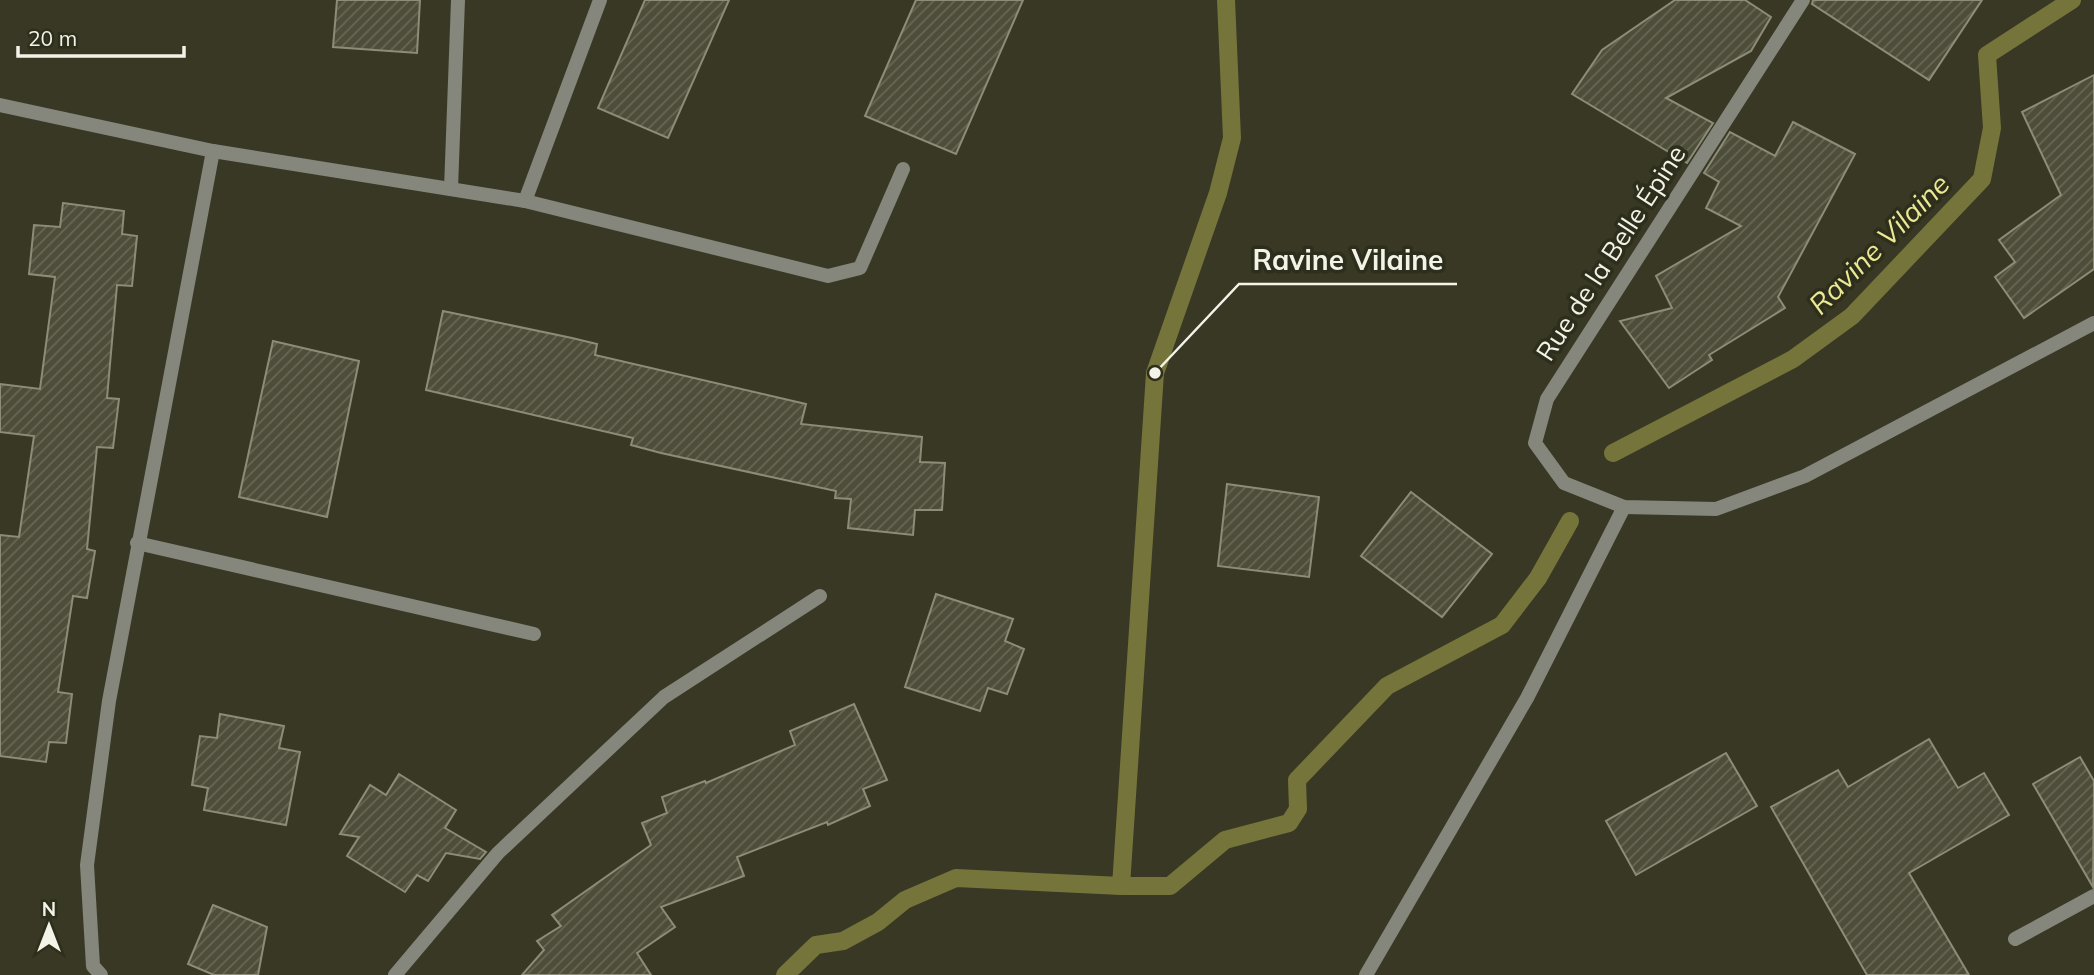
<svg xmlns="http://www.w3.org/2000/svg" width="2094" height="975" font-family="Mulish,sans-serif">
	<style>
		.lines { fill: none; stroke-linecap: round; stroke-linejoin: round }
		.stream { stroke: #75743b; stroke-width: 18 }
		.building { fill: url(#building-hatch); stroke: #8c8c77; stroke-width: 2 }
		.service { stroke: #85867c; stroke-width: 14 }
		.minor { stroke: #85867c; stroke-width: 14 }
		.labels { text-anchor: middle; stroke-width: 7; stroke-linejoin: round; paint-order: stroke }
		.street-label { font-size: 26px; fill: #f3f3e8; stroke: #2e2e1c }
		.water-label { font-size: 28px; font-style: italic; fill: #ebe993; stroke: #2e2e1c }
		.leader { fill: none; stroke: #f3f3e8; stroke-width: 2.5 }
		.callout-dot { fill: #f3f3e8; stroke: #2e2e1c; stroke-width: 2.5 }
		.callout-label { font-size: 28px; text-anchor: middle; font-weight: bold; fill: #f3f3e8; stroke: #2e2e1c; stroke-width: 7; stroke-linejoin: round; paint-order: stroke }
	</style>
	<defs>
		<pattern id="building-hatch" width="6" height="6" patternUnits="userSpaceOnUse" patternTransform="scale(1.75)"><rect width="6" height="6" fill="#4d4d3a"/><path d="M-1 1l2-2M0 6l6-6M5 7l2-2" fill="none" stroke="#676756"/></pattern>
	</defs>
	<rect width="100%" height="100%" fill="#383825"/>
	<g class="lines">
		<g class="stream">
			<path d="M1613,453L1793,359L1852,316L1982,179L1992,128L1987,55L2072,0"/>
			<path d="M1121,886H1170L1225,840L1289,823L1298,809L1297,780L1387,686L1502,625L1538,578L1570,521"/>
			<path d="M785,975L816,945L843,941L878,922L905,900L956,878L1121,886L1155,373L1218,193L1232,138L1226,0"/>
		</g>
	</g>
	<g class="building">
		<path d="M337,0H420L417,53L333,47Z"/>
		<path d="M645,0H729L668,138L598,108Z"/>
		<path d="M916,0H1023L956,154L865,116Z"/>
		<path d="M1675,0H1745L1771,17L1751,51L1666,98L1713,123L1687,163L1572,94L1602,50Z"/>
		<path d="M1813,0H1982L1929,80L1812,4Z"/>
		<path d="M2094,75V269L2024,318L1995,277L2015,262L1999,240L2061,195L2022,112Z"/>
		<path d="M1793,122L1855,154L1778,297L1785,308L1709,355L1712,360L1669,388L1620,321L1672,308L1656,276L1741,226L1706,208L1719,182L1704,173L1730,132L1775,156Z"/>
		<path d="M63,203L124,211L122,234L137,236L132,286L117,285L107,398L119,399L113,448L97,447L87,549L95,551L87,598L73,596L58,692L72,694L66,743L49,742L46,762L0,756V535L19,537L34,436L0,432V384L40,389L55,277L29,274L34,225L60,227Z"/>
		<path d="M443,311L572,338L597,344L595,355L806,404L801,424L922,437L920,462L945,463L942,510H915L913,535L848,528L851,499L835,498L836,491L661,453L631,445L633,438L426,390Z"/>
		<path d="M273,341L359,361L327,517L239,497Z"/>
		<path d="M1227,484L1319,497L1309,577L1218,566Z"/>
		<path d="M1411,492L1492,554L1442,617L1361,556Z"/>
		<path d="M936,594L1013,619L1005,641L1024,649L1007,694L988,688L980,711L905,687Z"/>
		<path d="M854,704L887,780L863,789L870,806L828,825L827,822L737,857L744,876L661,907L675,927L637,953L651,975H522L544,950L537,941L561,926L552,915L651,845L642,823L667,813L662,797L705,781L706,783L795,745L790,731Z"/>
		<path d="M220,714L284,726L279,748L300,752L286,825L204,810L208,788L192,785L200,736L217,738Z"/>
		<path d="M1929,739L1958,788L1984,773L2009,815L1909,873L1969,975H1867L1771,807L1838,770L1848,787Z"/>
		<path d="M1726,753L1757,806L1636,875L1606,821Z"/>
		<path d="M2080,757L2094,781L2093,887L2033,784Z"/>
		<path d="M399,774L456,810L445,828L486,852L480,859L446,853L428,881L417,875L405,892L347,856L359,837L340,834L370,785L386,795Z"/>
		<path d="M213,905L267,927L258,975H214L188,964Z"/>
	</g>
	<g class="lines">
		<g class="service">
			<path d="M451,189L458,0"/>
			<path d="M525,201L600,0"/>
			<path d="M137,543L534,634"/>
			<path d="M101,975L93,966L87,865L109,701L213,151"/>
			<path d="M395,975L498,853L664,697L820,596"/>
		</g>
		<g class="minor">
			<path d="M1803,0L1547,399L1535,443L1564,483L1624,507L1716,509L1805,476L2094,323"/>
			<path d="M0,105L213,151L525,201L828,276L860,268L903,169"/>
			<path d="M2015,939L2094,896"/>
			<path d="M1366,975L1527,698L1624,507"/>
		</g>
	</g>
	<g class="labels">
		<g class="street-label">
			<text transform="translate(1611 253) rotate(-57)" y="9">Rue de la Belle Épine</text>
		</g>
		<g class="water-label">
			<text transform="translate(1879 244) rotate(-45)" y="10">Ravine Vilaine</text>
		</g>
	</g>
	<path class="leader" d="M1155 373L1239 284H1457"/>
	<circle class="callout-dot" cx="1155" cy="373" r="7"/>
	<g class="callout-label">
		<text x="1348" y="270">Ravine Vilaine</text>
	</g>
	<g transform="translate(49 926)" stroke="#2e2e1c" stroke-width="5" paint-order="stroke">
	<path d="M0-5L12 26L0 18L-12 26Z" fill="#f3f3e8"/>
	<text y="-10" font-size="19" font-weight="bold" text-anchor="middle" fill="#f3f3e8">N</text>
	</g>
	<path d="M18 46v10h166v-10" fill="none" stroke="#f3f3e8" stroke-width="3.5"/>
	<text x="28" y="46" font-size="21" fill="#f3f3e8" stroke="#2e2e1c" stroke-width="5" paint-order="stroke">20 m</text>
</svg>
